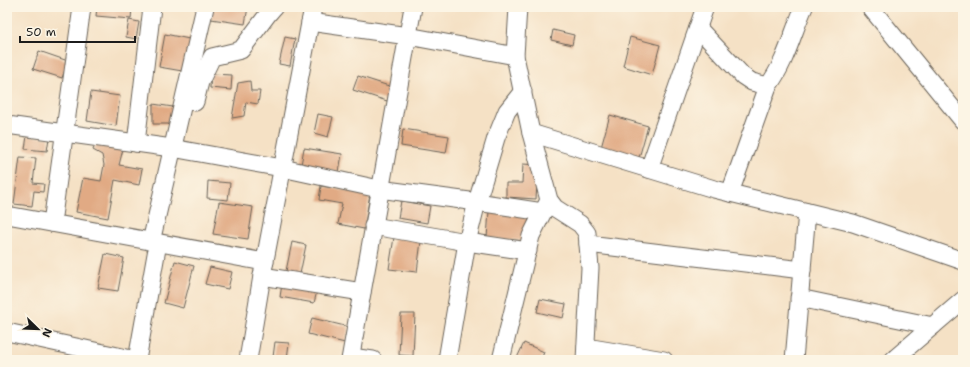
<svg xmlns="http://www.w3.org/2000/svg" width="970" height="367" font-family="'Shantell Sans',sans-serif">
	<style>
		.building { fill: #e1aa84 }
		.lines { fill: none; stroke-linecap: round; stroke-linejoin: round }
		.minor-casing { stroke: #686157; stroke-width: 19 }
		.minor { stroke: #fff; stroke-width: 17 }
	</style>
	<rect width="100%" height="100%" fill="#fcf5e5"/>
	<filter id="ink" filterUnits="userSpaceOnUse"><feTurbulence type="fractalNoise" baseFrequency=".025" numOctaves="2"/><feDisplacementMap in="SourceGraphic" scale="8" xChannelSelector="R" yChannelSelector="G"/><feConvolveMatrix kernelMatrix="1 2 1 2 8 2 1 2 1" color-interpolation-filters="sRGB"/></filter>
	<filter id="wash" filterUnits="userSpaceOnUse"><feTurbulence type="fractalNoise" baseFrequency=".012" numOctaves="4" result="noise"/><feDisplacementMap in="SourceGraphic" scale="16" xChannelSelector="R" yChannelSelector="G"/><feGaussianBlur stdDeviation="0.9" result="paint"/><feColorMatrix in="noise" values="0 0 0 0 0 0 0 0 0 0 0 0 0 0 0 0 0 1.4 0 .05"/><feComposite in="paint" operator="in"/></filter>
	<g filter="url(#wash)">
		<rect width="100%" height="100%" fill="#f5e1c5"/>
		<g id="blocks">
			<g class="building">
				<path d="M97,7H132L131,19L96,16Z"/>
				<path d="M213,7H248L245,24L211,19Z"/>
				<path d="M129,20L139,22L136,39L126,37Z"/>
				<path d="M553,30L574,35L572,45L551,40Z"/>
				<path d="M165,34L194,40L188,72L159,67Z"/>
				<path d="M285,37L295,39L290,66L279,64Z"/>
				<path d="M630,37L660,45L652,75L623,66Z"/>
				<path d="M39,51L68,61L62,78L33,69Z"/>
				<path d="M211,74L232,75L231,90L210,88Z"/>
				<path d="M358,76L392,87L387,101L353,90Z"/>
				<path d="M250,81L251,91H260L258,104L246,102L244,116L232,118L238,83Z"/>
				<path d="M91,92L120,96L116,126L87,121Z"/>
				<path d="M153,104L173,107L171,124H153Z"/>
				<path d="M318,114L333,117L328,137L314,133Z"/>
				<path d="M610,115L648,126L637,165L599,155Z"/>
				<path d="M403,129L449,136L446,153L401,146Z"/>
				<path d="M27,136L49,138L47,151L25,149Z"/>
				<path d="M96,143L123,149L119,165L142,169L139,185L115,180L108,218L76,212L83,178L101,181L104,165L102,155L93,150Z"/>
				<path d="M304,148L342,154L339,172L301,165Z"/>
				<path d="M20,157L36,158L33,183L44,184L43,192L34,191L32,206L14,204Z"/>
				<path d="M523,164L538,165L536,199L506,197V183H522Z"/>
				<path d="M208,181L230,183L228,200L207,198Z"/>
				<path d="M321,186L370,194L364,229L338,224L342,204L319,200Z"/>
				<path d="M401,201L430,206L427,223L398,218Z"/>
				<path d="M219,202L253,207L248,239L213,234Z"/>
				<path d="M489,211L529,213L527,241L487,238Z"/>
				<path d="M394,237L421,241L417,272L389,269Z"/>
				<path d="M292,242L306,245L300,274L286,271Z"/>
				<path d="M105,254L124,258L118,291L98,288Z"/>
				<path d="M175,261L194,266L183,308L164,303Z"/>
				<path d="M210,267L232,272L228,289L205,284Z"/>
				<path d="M282,284L317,291L314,303L280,297Z"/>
				<path d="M540,299L566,304L563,318L537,312Z"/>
				<path d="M401,314H415L413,356L399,355Z"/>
				<path d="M312,318L349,327L345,343L308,334Z"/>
				<path d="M275,342L289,343L287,359L273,357Z"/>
				<path d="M524,343L544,352L541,360H516Z"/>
			</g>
		</g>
	</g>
	<g filter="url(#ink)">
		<use href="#blocks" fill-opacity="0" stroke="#686157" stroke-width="1"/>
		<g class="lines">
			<g class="minor-casing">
				<g id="minor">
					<path d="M518,7L515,56L531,133L549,200L555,208L580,224L587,233L590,268L585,360"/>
					<path d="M870,7L963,121"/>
					<path d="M310,22L408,36L515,56"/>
					<path d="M698,28L743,76L752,82L768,86"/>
					<path d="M195,102L200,82L212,57L241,50L268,14L274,7"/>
					<path d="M7,125L172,148L282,168L379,189L477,202L543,212"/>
					<path d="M531,133L714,189L853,223L963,261"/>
					<path d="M136,143L152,7"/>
					<path d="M649,169L705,7"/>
					<path d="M730,193L768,86C786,62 792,34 804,7"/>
					<path d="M7,215L265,262"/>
					<path d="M52,223L82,7"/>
					<path d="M373,226L467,242L528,251"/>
					<path d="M151,242L205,7"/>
					<path d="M588,244L802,270"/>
					<path d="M262,276L362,292"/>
					<path d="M799,298L933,326"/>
					<path d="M7,332L136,360"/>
					<path d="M586,347L664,360"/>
					<path d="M351,357L373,360"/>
					<path d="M137,360L158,243"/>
					<path d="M248,360L262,276L313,7"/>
					<path d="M350,360L413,7"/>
					<path d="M447,360L467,242L477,202L496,138L507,111L523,91"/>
					<path d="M501,360L531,236L548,202"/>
					<path d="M794,360L807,212"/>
					<path d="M893,360L963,300"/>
				</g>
			</g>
			<use href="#minor" class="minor"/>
		</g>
	</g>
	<rect width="970" height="367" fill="none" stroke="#fcf5e5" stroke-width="24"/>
	<g transform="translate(38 329) rotate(113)" stroke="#fcf5e5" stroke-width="3" paint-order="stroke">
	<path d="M0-3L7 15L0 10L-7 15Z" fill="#1c1c1c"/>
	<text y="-6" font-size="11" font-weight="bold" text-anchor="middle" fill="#1c1c1c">N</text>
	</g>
	<path d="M20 36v6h115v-6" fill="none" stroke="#1c1c1c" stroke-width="2"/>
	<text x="26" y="36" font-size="12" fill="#1c1c1c" stroke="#fcf5e5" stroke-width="3" paint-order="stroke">50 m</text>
</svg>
